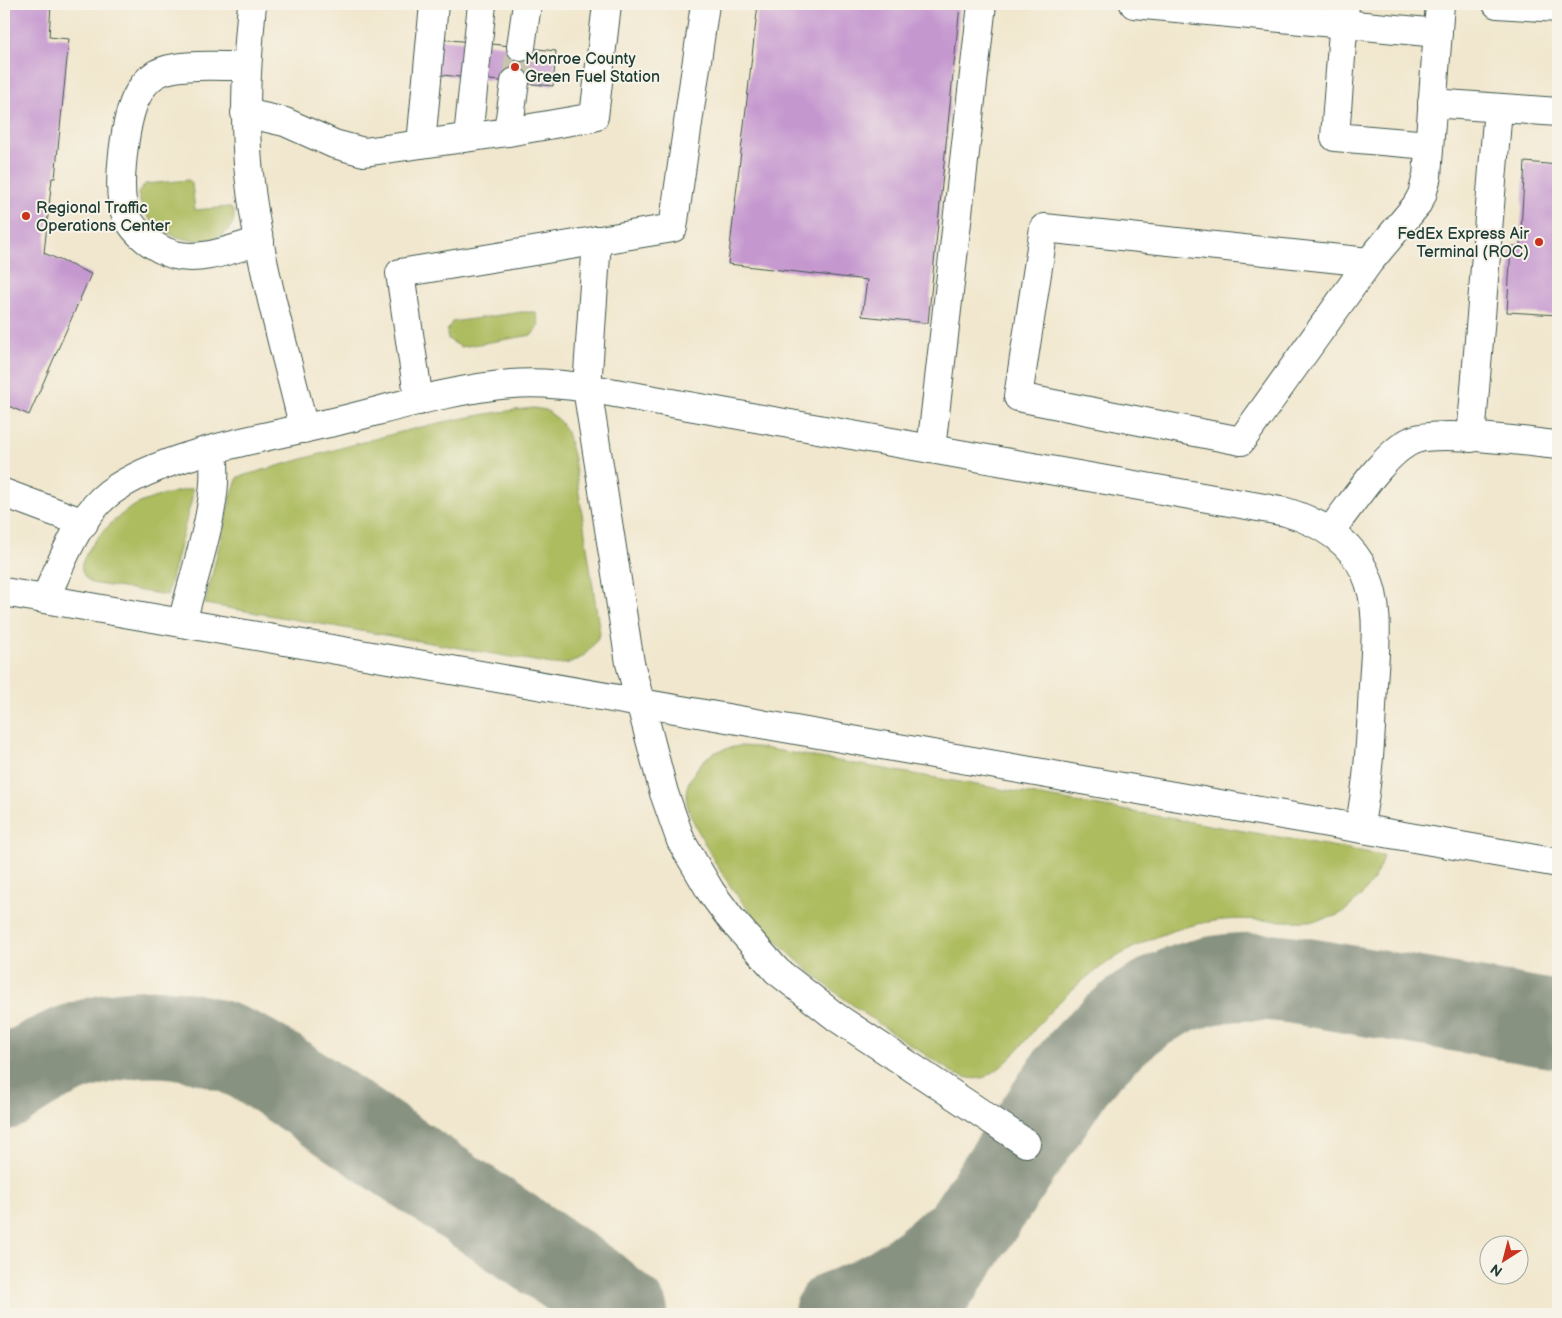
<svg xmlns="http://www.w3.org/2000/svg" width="1562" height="1318" font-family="'Balsamiq Sans',sans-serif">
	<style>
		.green { fill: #adbc5e; stroke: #667c49 }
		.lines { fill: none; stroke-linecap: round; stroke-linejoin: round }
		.taxiway { stroke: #889281; stroke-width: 88 }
		.building { fill: #c597cf }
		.minor-tunnel { stroke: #c7c5af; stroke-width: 28; stroke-dasharray: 28 14; stroke-linecap: butt }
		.minor-casing { stroke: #3e564b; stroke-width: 30 }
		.minor { stroke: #fff; stroke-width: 28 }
		.poi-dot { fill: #c8321e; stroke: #f7f3e8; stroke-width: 2 }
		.labels { text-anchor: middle; stroke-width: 4; stroke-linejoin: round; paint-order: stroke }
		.poi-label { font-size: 16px; fill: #1f3d34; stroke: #f7f3e8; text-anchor: start }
	</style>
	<rect width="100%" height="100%" fill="#f7f3e8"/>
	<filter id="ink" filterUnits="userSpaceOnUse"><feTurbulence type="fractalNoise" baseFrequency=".02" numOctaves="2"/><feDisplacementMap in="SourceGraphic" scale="10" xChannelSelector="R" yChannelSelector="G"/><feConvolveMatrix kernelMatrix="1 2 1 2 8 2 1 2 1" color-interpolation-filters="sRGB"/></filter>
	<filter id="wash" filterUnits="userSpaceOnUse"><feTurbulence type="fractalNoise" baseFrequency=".0096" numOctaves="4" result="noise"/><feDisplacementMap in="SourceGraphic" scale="20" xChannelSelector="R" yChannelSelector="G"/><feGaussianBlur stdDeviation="1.12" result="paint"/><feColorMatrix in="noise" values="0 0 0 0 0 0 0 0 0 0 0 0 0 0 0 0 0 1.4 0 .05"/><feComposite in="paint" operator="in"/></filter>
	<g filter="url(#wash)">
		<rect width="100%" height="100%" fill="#f1e7ce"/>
		<g class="green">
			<path d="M189,180L192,184L195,210L229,207L234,211C240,253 147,252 138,193L145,184Z"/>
			<path d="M521,312H536L539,325L532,335L461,347L448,339L447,331L452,322Z"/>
			<path d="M534,408L546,410L558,419L567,432L574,459L600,634C588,655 577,666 552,664L205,604L231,496L238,477C335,451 434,417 534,408Z"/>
			<path d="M192,488V498L167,595L91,583C85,578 80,572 82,564C88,543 118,514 136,505C154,496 173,493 192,488Z"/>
			<path d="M740,746L757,747L1383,855C1380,871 1370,886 1359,898C1352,904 1345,913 1335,916C1303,928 1252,915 1215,921C1193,924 1170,931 1149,940C1109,958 1075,983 1046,1016C1026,1037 1012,1064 985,1077C974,1081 965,1077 955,1074C855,1008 759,951 703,840C694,823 679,799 690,780C703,756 713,750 740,746Z"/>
		</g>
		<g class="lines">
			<g class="taxiway">
				<path d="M4,1086C75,1034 162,1015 244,1055C256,1060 266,1068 277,1074L589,1285L624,1314"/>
				<path d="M838,1314C882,1299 917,1275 952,1244"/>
				<path d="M912,1314L1071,1076C1133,1001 1195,965 1295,980L1558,1025"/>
			</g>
		</g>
		<g id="blocks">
			<g class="building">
				<path d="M4,4H51L49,37L69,39L55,178H52L44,253L91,274L29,415L4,404Z"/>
				<path d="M758,4L960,5L928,323L862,316L867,280L728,264Z"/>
				<path d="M438,39L473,42L469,78L434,74Z"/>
				<path d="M483,43L556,51L553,86L479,79Z"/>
				<path d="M1525,162L1558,165V315L1507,312L1511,246H1520Z"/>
			</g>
		</g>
	</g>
	<g filter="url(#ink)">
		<use href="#blocks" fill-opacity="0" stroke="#3e564b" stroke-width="1"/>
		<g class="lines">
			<path class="minor-tunnel" d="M515,82L521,47"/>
			<g class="minor-casing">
				<g id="minor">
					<path d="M252,4C247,61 243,117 249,174C258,260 284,345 304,429"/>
					<path d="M1134,4L1438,33"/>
					<path d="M1345,4L1335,137L1429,145"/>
					<path d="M1497,4L1558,8"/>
					<path d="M521,47L527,4"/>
					<path d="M246,66C222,67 177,62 156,74C146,80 140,89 135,100C125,123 115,192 126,215C135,234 155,249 175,255C202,262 234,248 260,241"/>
					<path d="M1432,103L1558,112"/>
					<path d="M245,113L285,122L334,144L364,152L508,132L594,117L607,4"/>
					<path d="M508,132L515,82"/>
					<path d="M468,137L482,4"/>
					<path d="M421,144L434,4"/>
					<path d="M597,240L587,388L630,663L664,793L681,841L711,892L731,919L777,971L836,1017L1026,1143"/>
					<path d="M1369,262L1044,228L1018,397L1241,441L1369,262L1416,206L1422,195L1427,176L1440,4"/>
					<path d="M419,401L400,273L673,228L705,4"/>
					<path d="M1471,438L1498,108"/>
					<path d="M931,449L982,4"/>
					<path d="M4,493L84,523"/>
					<path d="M1330,531C1350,507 1383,454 1411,441C1435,429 1527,442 1558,445"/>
					<path d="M4,592L1558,863"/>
					<path d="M45,599C61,564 77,518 109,493C162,453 272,436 338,421C395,407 453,389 511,384C537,382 561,384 587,388L1286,512C1319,522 1350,540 1365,572C1381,606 1375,648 1373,685C1371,733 1369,780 1359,828"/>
					<path d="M182,623C193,576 223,495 212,451"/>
				</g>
			</g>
			<use href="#minor" class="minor"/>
		</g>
	</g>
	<g class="poi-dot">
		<circle cx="515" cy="67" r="5"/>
		<circle cx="26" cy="216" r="5"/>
		<circle cx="1539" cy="242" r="5"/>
	</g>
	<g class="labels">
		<g class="poi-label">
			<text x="525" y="64">Monroe County<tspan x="525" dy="18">Green Fuel Station</tspan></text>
			<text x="36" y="213">Regional Traffic<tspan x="36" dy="18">Operations Center</tspan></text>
			<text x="1529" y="239" text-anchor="end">FedEx Express Air<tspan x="1529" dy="18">Terminal (ROC)</tspan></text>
		</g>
	</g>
	<rect width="1562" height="1318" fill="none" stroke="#f7f3e8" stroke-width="20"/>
	<g transform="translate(1504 1260) rotate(216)"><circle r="24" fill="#f7f3e8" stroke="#a1aaa0"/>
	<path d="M0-4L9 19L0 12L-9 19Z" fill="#c8321e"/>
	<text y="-8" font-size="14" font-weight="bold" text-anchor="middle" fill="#1f3d34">N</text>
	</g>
</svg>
